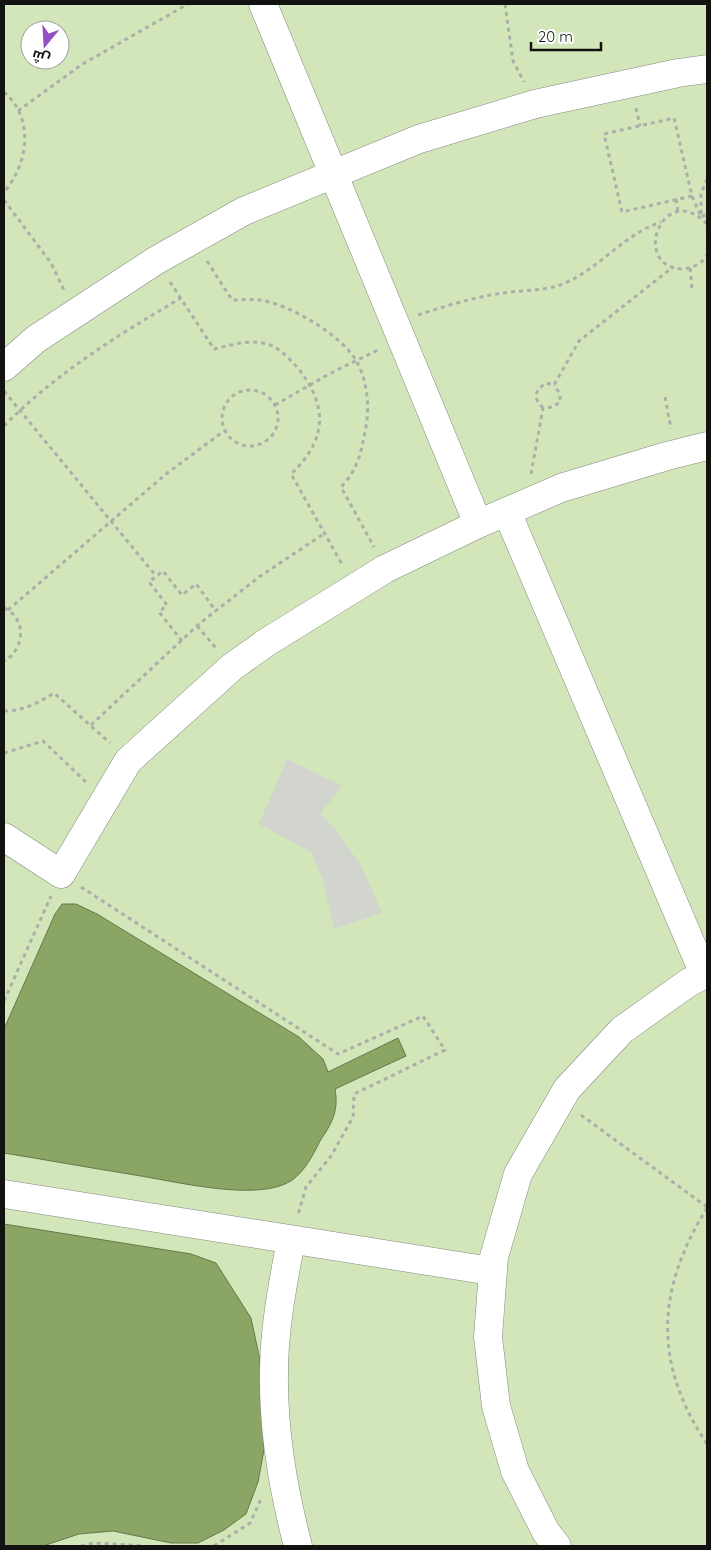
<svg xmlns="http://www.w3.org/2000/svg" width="711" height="1550" font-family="Quicksand,Cairo,sans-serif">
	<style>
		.green { fill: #d2e6b9; fill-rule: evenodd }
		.water { fill: #8aa564; stroke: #66794b }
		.building { fill: #d2d5ce }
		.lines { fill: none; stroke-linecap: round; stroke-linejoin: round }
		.minor-casing { stroke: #868982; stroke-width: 29 }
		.path { stroke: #acaea9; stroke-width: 3; stroke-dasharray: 4 4; stroke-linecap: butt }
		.minor { stroke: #fff; stroke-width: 28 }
	</style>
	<rect width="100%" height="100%" fill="#f7faf3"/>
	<path class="green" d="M4,4H707V1546H4ZM30,30H60V60H30Z"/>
	<g class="water">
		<path d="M62,904H76L97,914L299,1037L323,1059L328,1072L398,1038L406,1056L335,1089C339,1111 332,1123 320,1141C312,1157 302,1177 285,1184C249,1200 173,1181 135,1175C91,1168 47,1160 4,1153V1029L55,914Z"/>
		<path d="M4,1224L191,1254L216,1263L251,1318L260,1360L264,1450L258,1482L246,1514L224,1530L198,1543H171L113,1531L79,1534L43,1546H4Z"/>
	</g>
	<path class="building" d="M287,759L342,786L320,814L335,828L362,867L382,913L334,929L323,881L311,852L259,824Z"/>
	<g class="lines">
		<g class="minor-casing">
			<g id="minor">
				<path d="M263,4L478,524"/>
				<path d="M4,367L36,339L155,261L244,211L419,139L535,104L678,73L707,69"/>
				<path d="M507,512L704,974"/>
				<path d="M4,837L61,874L128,761L232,667L267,642L385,569L478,524L561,488L667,456L707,446"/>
				<path d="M4,1194L491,1271"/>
				<path d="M291,1240C283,1283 274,1328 274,1372C273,1431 283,1489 298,1546"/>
				<path d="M557,1546L546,1532L515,1471L496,1406L488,1337L494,1257L518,1174L567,1089L622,1030L688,983L707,973"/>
			</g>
		</g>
		<g class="path">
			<path d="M505,4L513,61L524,82"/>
			<path d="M4,92C35,119 28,164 4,192"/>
			<path d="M636,108L640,126"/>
			<path d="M18,111L81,65L188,4"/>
			<path d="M707,179L701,194V217L707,214"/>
			<path d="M692,196L622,212L604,134L674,118L692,196L701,217"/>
			<path d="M676,199L678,212"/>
			<path d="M4,200L51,263L64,290"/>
			<path d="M707,224C664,179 630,265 681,269C691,269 702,264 707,255"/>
			<path d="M207,261L232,300C241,300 250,299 259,300C288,303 343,336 357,362C368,383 370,409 365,432C361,453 357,471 341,487L374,547"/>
			<path d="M690,268L692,289"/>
			<path d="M170,282L214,349C231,345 249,339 267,344C277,346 290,359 297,367C328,405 328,439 291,474L343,566"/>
			<path d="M418,315C446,306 474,297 503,293C522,290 543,291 560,285C598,271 622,235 661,222"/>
			<circle cx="250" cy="418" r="28"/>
			<path d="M4,391L156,576"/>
			<path d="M665,397L671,429"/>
			<path d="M275,405L329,374L380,349"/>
			<path d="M543,408C533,398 534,391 546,383L554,385L579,341L673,267"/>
			<path d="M4,426C55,374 118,335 181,298"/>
			<path d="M531,474L543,408L553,407L560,402V394L554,385"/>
			<path d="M4,608C27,618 25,650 4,661"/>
			<path d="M8,610L166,474L224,431"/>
			<path d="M197,626L216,648"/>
			<path d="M182,641L159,612L167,605L149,582L163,571L182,595L196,584L216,611"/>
			<path d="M4,711C23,711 38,703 54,693L110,743"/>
			<path d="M91,725L199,624L259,577L325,533"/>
			<path d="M4,753L43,741L86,782"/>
			<path d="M81,887L338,1054L423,1016L445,1050L354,1094L353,1117L331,1156L306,1187L298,1215"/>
			<path d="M4,1001L51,896"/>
			<path d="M581,1115L707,1207"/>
			<path d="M707,1208C656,1290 653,1363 707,1444"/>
			<path d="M81,1546L94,1543L145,1546"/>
			<path d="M214,1546L250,1523L261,1499"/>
		</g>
		<use href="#minor" class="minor"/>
	</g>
	<rect width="711" height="1550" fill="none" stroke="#121310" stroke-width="10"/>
	<g transform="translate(45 45) rotate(198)"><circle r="24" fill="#ffffff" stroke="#a0a19f"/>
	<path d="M0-4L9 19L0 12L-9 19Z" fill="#9150c6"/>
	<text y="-8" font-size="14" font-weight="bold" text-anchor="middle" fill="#121310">ش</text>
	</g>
	<path d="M531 42v8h70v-8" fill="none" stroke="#121310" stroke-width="2.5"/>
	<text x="538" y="42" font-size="15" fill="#121310" stroke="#ffffff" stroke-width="4" paint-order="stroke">20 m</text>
</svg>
